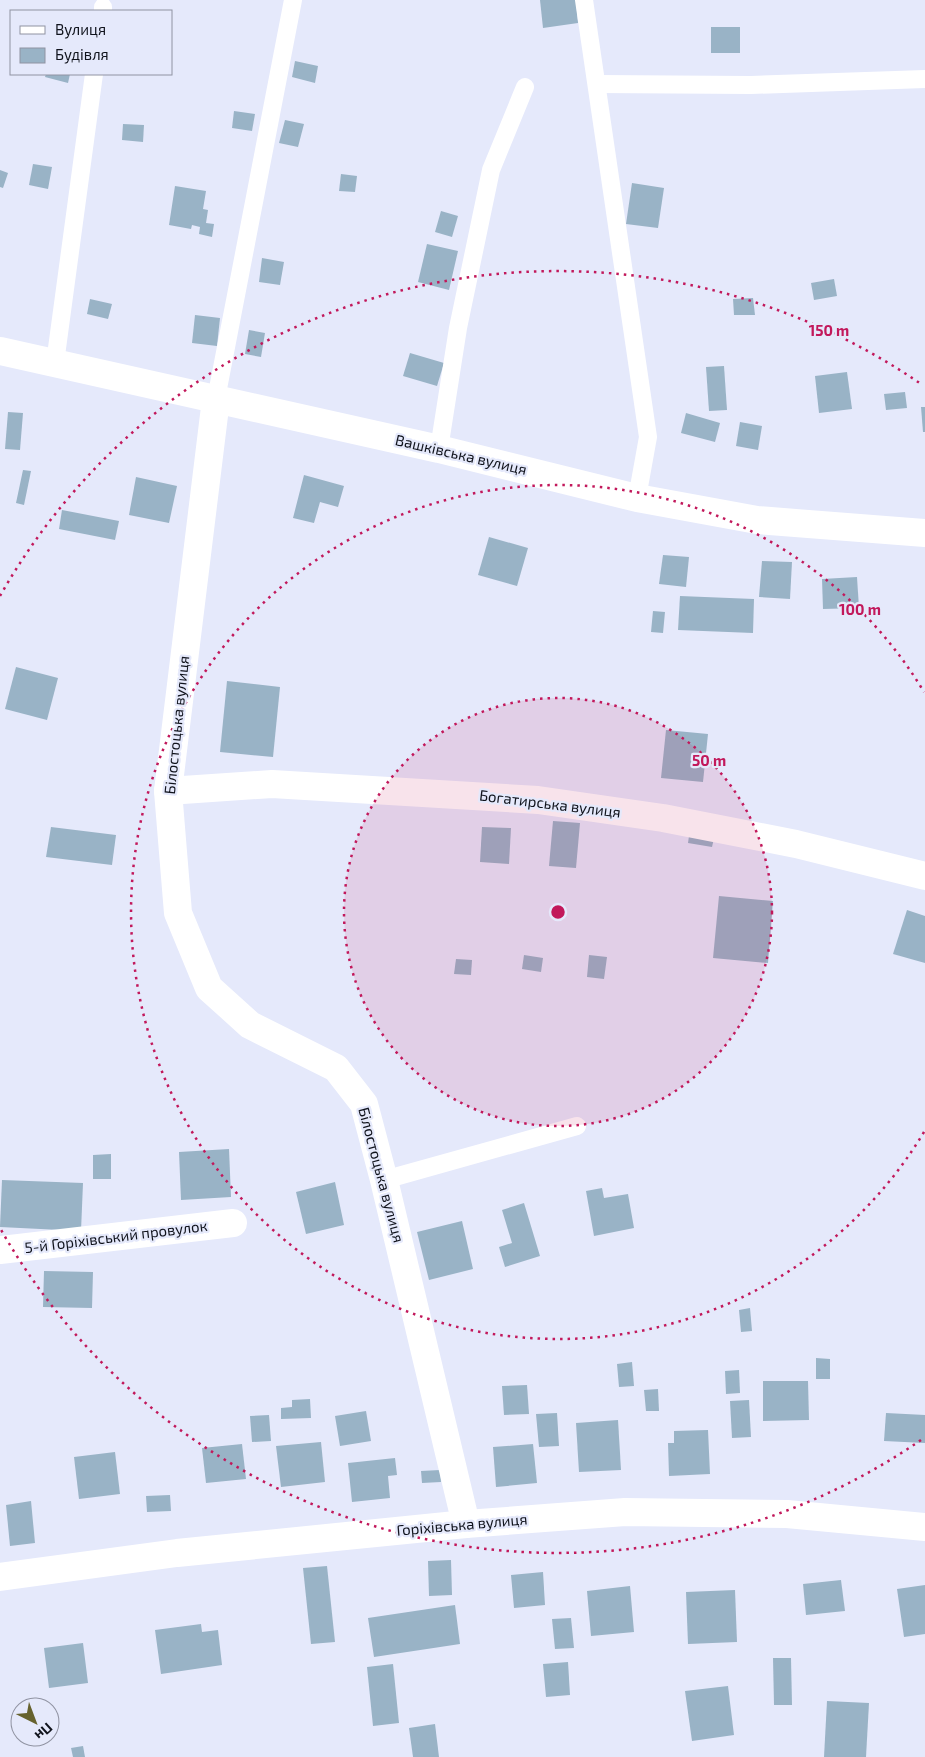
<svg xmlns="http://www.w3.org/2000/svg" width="925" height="1757" font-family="'Exo 2',sans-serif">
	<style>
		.building { fill: #99b3c6 }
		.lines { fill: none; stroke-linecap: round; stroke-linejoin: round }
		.lane { stroke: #fff; stroke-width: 18 }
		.street { stroke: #fff; stroke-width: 28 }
		.secondary { stroke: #fff; stroke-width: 28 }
		.ring { fill: none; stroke: #c2185b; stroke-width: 2.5; stroke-dasharray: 2.5 5 }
		.labels { text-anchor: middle; stroke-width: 4.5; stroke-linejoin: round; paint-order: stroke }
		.street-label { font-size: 15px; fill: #10131c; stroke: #e5e9fb }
		.centre { fill: #c2185b; stroke: #e5e9fb; stroke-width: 2.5 }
		.ring-label { font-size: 15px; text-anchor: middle; font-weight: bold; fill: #c2185b; stroke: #e5e9fb; stroke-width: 4.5; stroke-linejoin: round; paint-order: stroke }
	</style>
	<rect width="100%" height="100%" fill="#e5e9fb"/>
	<g class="building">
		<path d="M540,0H576L578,23L543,28Z"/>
		<rect x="711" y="27" width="29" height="26"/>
		<path d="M295,61L318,66L315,83L292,77Z"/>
		<path d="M46,74H70L68,83L45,77Z"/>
		<path d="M234,111L255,114L252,131L232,128Z"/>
		<path d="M285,120L304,124L298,147L279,143Z"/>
		<path d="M123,124L144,125L143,142L122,140Z"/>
		<path d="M33,164L52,167L48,189L29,185Z"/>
		<path d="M0,170L8,173L3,188L0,187Z"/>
		<path d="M341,174L357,176L355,192L339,191Z"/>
		<path d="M632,183L664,188L658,228L626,224Z"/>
		<path d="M175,186L206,191L203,209L208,210L206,223L214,224L212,237L199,234L200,227L192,225L191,229L169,225Z"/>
		<path d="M441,211L458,216L452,237L435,232Z"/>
		<path d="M427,244L458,251L449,290L418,282Z"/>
		<path d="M262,258L284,262L280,285L259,282Z"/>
		<path d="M834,279L837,296L814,300L811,283Z"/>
		<path d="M753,298L755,315H734L733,299Z"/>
		<path d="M90,299L112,304L108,319L87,314Z"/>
		<path d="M195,315L220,318L217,346L192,343Z"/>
		<path d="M249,330L265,333L261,357L245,354Z"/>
		<path d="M410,353L444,363L437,386L403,376Z"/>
		<path d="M724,366L727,410L709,411L706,367Z"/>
		<path d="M847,372L852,409L819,413L815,376Z"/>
		<path d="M905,392L907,408L886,410L884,394Z"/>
		<path d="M921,407H925V432H923Z"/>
		<path d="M8,412L23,413L20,450L5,449Z"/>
		<path d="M686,413L720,423L715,442L681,433Z"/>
		<path d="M740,422L762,426L758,450L736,446Z"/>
		<path d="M23,470L31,471L24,505L16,503Z"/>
		<path d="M304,475L344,486L338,507L320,502L314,523L293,518Z"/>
		<path d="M136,477L177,486L169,523L129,515Z"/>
		<path d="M62,510L119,521L115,540L59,529Z"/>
		<path d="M489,537L528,548L517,586L478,575Z"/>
		<path d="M663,555L689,557L686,587L659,584Z"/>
		<path d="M762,561L792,562L790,599L759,597Z"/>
		<path d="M857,577L859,608L823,609L822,579Z"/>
		<path d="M680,596L754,599L753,633L678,630Z"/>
		<path d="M653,611L665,612L663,633L651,632Z"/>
		<path d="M16,667L58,678L47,720L5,709Z"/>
		<path d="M227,681L280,687L273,757L220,752Z"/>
		<path d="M666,730L708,734L703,782L661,778Z"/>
		<path d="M553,821L580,823L576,868L549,866Z"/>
		<path d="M51,827L116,835L112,865L46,857Z"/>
		<path d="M482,827L511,828L509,864L480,862Z"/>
		<path d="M690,829L715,834L712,847L688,843Z"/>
		<path d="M719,896L773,901L768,963L713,958Z"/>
		<path d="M907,910L925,916V963L893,954Z"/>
		<path d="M524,955L543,958L541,972L522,969Z"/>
		<path d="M589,955L607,957L604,979L587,977Z"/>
		<path d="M456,959L472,960L471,975L454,974Z"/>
		<path d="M229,1149L231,1197L181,1200L179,1152Z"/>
		<path d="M111,1154V1179H93V1155Z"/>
		<path d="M2,1180L83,1183L81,1231L0,1227Z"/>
		<path d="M335,1182L344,1225L306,1234L296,1192Z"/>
		<path d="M602,1188L604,1198L628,1194L634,1228L594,1236L586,1191Z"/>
		<path d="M524,1203L540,1256L505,1267L499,1247L512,1243L502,1210Z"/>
		<path d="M462,1221L473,1269L429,1280L417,1232Z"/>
		<path d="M44,1271L93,1272L92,1308L43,1307Z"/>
		<path d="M750,1308L752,1331L741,1332L739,1310Z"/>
		<path d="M816,1358L830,1359V1379H816Z"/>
		<path d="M632,1362L634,1386L619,1387L617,1364Z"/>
		<path d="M739,1370L740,1393L726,1394L725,1371Z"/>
		<path d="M763,1381H808L809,1420L763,1421Z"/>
		<path d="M527,1385L529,1414L504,1415L502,1386Z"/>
		<path d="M658,1389L659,1411H646L644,1390Z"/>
		<path d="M310,1399L311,1418L281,1419V1408L292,1407V1400Z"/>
		<path d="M749,1400L751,1437L732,1438L730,1401Z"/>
		<path d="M366,1411L371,1441L340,1446L335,1416Z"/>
		<path d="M557,1413L559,1446L539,1447L536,1414Z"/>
		<path d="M886,1413L925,1415V1443L884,1441Z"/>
		<path d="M269,1415L271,1441L252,1442L250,1416Z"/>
		<path d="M618,1420L621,1470L579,1472L576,1423Z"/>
		<path d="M708,1430L710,1474L669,1476L668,1443H674V1431Z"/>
		<path d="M321,1442L325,1482L281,1487L276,1446Z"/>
		<path d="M242,1444L246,1479L206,1483L202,1448Z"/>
		<path d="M533,1444L537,1483L496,1487L493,1447Z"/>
		<path d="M115,1452L120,1494L79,1499L74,1457Z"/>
		<path d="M395,1458L397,1475L388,1476L390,1498L352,1502L348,1463Z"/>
		<path d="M440,1470L441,1482L422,1483L421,1471Z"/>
		<path d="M170,1495L171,1511L147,1512L146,1496Z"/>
		<path d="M31,1501L35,1543L10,1546L6,1505Z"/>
		<path d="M451,1560L452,1595L429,1596L428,1561Z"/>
		<path d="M327,1566L335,1642L311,1644L303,1568Z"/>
		<path d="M543,1572L545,1605L514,1608L511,1575Z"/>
		<path d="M841,1580L845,1611L806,1615L803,1584Z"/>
		<path d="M925,1585V1634L904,1637L897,1589Z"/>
		<path d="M630,1586L634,1632L591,1636L587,1591Z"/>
		<path d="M735,1590L737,1642L688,1644L686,1592Z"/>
		<path d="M455,1605L460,1644L374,1657L368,1618Z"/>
		<path d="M571,1618L574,1648L555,1649L552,1619Z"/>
		<path d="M201,1624L202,1632L218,1630L222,1665L161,1674L155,1630Z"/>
		<path d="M83,1643L88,1683L49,1688L44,1648Z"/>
		<path d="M773,1658H791L792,1705H774Z"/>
		<path d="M568,1662L570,1695L546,1697L543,1664Z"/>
		<path d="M393,1664L399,1723L373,1726L367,1667Z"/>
		<path d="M728,1686L734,1735L692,1741L685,1691Z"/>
		<path d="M827,1701L869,1703L866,1757H824Z"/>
		<path d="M435,1724L439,1757H413L409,1728Z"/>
		<path d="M83,1746L85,1757H73L71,1748Z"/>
	</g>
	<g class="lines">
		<g class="lane">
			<path d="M584,0L648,437L637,498"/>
			<path d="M103,11V7"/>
			<path d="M597,84L751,85L925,79"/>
			<path d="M55,363L94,74"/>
			<path d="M216,399L293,0"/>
			<path d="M439,449L458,328L491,170L525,87"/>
			<path d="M384,1180L577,1126"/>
		</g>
		<g class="street">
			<path d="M0,351L439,449L637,498L757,520L925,533"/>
			<path d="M216,399L168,791L178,913L209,988L250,1025L336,1068L364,1104L384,1180L466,1524"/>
			<path d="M168,791L272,784L538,800L663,818L796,844L925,876"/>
			<path d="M0,1250L233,1223"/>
		</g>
		<path class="secondary" d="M0,1577L177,1553L466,1524L625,1512L787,1514L925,1527"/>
	</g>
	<circle cx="558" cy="912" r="214" fill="#c2185b" fill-opacity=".12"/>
	<g class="ring">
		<circle cx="558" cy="912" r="214"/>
		<path d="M924 1132A427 427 0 1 1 924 692"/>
		<path d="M921 1440A641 641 0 0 1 0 1228M0 596A641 641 0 0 1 921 384"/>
	</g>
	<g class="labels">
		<g class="street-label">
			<text transform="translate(461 455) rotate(13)" y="5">Вашківська вулиця</text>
			<text transform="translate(177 725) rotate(-84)" y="5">Білостоцька вулиця</text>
			<text transform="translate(550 804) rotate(7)" y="5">Богатирська вулиця</text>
			<text transform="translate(381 1175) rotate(75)" y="5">Білостоцька вулиця</text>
			<text transform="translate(116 1237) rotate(-7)" y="5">5-й Горіхівський провулок</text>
			<text transform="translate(462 1525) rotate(-5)" y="5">Горіхівська вулиця</text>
		</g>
	</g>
	<circle cx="558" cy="912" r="8" class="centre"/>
	<g class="ring-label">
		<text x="829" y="336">150 m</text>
		<text x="860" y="615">100 m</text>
		<text x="709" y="766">50 m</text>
	</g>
	<rect x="10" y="10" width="162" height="65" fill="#e5e9fb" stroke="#9093a2"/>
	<rect x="20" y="26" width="25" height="8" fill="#ffffff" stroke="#9093a2"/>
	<text x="55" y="35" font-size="15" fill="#10131c">Вулиця</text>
	<rect x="20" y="48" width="25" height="15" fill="#99b3c6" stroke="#9093a2"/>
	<text x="55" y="60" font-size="15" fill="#10131c">Будівля</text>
	<g transform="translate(35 1722) rotate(138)"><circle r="24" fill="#e5e9fb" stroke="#9093a2"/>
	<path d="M0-4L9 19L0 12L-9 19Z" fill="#66622e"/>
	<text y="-8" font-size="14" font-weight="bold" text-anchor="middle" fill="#10131c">Пн</text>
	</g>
</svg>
